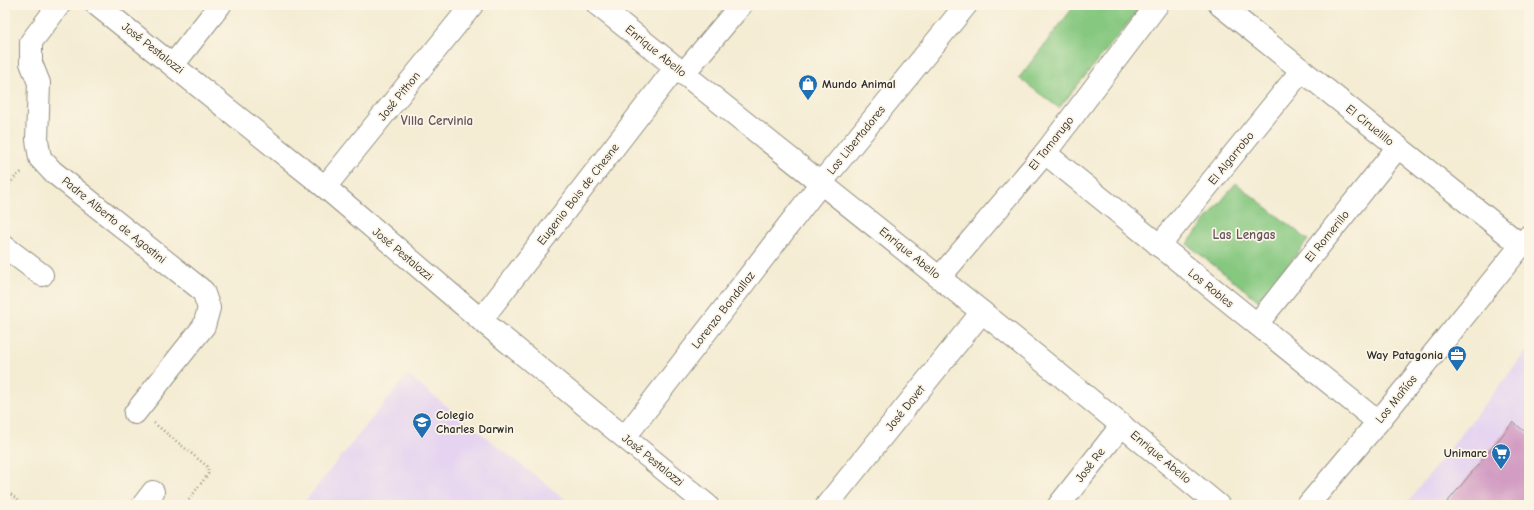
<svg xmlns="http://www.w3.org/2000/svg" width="1534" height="510" font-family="'Comic Neue',sans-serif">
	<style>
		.built { fill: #e5d3f1 }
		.green { fill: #86c880; stroke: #587a56 }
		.building { fill: #d39dc3 }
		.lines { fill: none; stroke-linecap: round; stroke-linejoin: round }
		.minor-casing { stroke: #908c7f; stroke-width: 24 }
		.path { stroke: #908c7f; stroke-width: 2.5; stroke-dasharray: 1 3; stroke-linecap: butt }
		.minor { stroke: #fff; stroke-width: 22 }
		.labels { text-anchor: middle; stroke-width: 3.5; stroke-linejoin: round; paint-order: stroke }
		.street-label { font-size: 12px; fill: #2b2b2b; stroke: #fcf5e5 }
		.poi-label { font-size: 12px; font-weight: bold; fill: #2b2b2b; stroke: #fcf5e5; text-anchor: start }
		.neighbourhood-label { font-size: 13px; font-weight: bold; fill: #665360; stroke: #fcf5e5 }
	</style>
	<rect width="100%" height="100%" fill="#fcf5e5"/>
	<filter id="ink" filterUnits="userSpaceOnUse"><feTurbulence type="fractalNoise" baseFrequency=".025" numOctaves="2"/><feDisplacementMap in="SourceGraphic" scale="8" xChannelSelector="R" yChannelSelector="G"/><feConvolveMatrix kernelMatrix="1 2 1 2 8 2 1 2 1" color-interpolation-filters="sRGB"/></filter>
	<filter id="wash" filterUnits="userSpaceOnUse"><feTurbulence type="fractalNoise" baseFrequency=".012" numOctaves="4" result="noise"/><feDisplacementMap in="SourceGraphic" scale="16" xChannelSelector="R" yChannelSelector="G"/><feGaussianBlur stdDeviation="0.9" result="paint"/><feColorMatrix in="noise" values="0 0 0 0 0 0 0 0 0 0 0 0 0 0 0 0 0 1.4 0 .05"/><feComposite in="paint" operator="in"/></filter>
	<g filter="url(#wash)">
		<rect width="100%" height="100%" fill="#f4ecd3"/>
		<g class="built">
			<path d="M1529,348V505H1405Z"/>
			<path d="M407,375L571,504V505H302Z"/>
		</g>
		<g class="green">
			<path d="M1075,5H1143L1059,108L1019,78Z"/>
			<path d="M1236,183L1308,240L1259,301L1187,244Z"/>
		</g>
		<g id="blocks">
			<path class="building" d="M1513,422L1529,435V505H1445Z"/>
		</g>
	</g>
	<g filter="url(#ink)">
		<use href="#blocks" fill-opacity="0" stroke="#908c7f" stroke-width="1"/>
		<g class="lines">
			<g class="minor-casing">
				<g id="minor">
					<path d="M59,5L31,42V63L39,83L37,140L40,158L52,171L203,291L209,308L204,326L135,413"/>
					<path d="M97,5L325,187L481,320L707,505"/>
					<path d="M598,5C805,171 1014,335 1218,505"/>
					<path d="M1220,5L1521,245"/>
					<path d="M173,65L220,5"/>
					<path d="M683,74L741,5"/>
					<path d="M1045,153L1378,422"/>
					<path d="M325,187L472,5"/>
					<path d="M1159,246L1302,70"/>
					<path d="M5,247L42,275"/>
					<path d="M940,277L1045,153L1157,5"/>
					<path d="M481,320L676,67"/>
					<path d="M1257,324L1398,147"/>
					<path d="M625,437L821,183L966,5"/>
					<path d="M143,505L153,492"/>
					<path d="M827,505L982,312"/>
					<path d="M1059,505L1122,425"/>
					<path d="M1308,505L1378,422L1529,236"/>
				</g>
			</g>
			<g class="path">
				<path d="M5,191L15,177L23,171"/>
				<path d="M154,423L208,467V474L185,505"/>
				<path d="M5,489L23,505"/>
			</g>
			<use href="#minor" class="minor"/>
		</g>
	</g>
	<defs>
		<g id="shop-pin" transform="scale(1)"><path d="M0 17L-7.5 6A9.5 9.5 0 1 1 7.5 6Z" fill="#1f6fb2" stroke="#fcf5e5"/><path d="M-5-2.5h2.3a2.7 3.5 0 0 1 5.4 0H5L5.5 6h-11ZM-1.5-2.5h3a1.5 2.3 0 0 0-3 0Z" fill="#fff"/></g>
		<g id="office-pin" transform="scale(1)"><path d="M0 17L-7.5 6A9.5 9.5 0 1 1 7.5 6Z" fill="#1f6fb2" stroke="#fcf5e5"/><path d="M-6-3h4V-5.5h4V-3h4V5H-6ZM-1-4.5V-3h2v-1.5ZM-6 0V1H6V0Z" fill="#fff"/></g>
		<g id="school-pin" transform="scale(1)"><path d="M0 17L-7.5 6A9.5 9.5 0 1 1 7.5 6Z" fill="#1f6fb2" stroke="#fcf5e5"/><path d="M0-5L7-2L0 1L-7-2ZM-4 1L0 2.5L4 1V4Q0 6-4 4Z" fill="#fff"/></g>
		<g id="supermarket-pin" transform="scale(1)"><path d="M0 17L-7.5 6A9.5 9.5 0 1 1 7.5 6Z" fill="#1f6fb2" stroke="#fcf5e5"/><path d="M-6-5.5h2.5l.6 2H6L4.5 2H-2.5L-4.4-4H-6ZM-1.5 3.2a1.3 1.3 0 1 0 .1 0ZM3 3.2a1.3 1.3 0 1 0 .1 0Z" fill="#fff"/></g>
	</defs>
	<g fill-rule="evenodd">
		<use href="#shop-pin" x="808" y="84"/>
		<use href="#office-pin" x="1457" y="355"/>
		<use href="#school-pin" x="422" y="422"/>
		<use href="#supermarket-pin" x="1501" y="453"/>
	</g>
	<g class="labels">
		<g class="street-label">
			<text transform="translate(153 48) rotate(38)" y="4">José Pestalozzi</text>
			<text transform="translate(656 51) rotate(39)" y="4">Enrique Abello</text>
			<text transform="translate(399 96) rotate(-51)" y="4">José Pithon</text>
			<text transform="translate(1370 125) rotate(39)" y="4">El Ciruelillo</text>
			<text transform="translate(856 140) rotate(-51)" y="4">Los Libertadores</text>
			<text transform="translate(1051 143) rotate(-52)" y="4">El Tamarugo</text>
			<text transform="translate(1231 158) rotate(-51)" y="4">El Algarrobo</text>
			<text transform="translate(578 194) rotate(-52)" y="4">Eugenio Bois de Chesne</text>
			<text transform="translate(114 220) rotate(39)" y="4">Padre Alberto de Agostini</text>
			<text transform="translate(1327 236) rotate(-51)" y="4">El Romerillo</text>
			<text transform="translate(910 253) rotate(39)" y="4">Enrique Abello</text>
			<text transform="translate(403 254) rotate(40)" y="4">José Pestalozzi</text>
			<text transform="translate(1211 288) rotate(39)" y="4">Los Robles</text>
			<text transform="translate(723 310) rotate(-52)" y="4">Lorenzo Bondallaz</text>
			<text transform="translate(1396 399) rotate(-51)" y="4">Los Mañíos</text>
			<text transform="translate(905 408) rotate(-51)" y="4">José Davet</text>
			<text transform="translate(1161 457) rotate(40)" y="4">Enrique Abello</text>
			<text transform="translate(653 460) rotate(39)" y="4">José Pestalozzi</text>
			<text transform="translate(1090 465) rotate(-52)" y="4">José Re</text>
		</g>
		<g class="poi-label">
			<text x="822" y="88">Mundo Animal</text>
			<text x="1443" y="359" text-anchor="end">Way Patagonia</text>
			<text x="436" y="419">Colegio<tspan x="436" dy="14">Charles Darwin</tspan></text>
			<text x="1487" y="457" text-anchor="end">Unimarc</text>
		</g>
		<g class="neighbourhood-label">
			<text x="437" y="125">Villa Cervinia</text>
			<text x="1244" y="239">Las Lengas</text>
		</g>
	</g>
	<rect width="1534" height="510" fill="none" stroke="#fcf5e5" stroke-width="20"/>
</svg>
